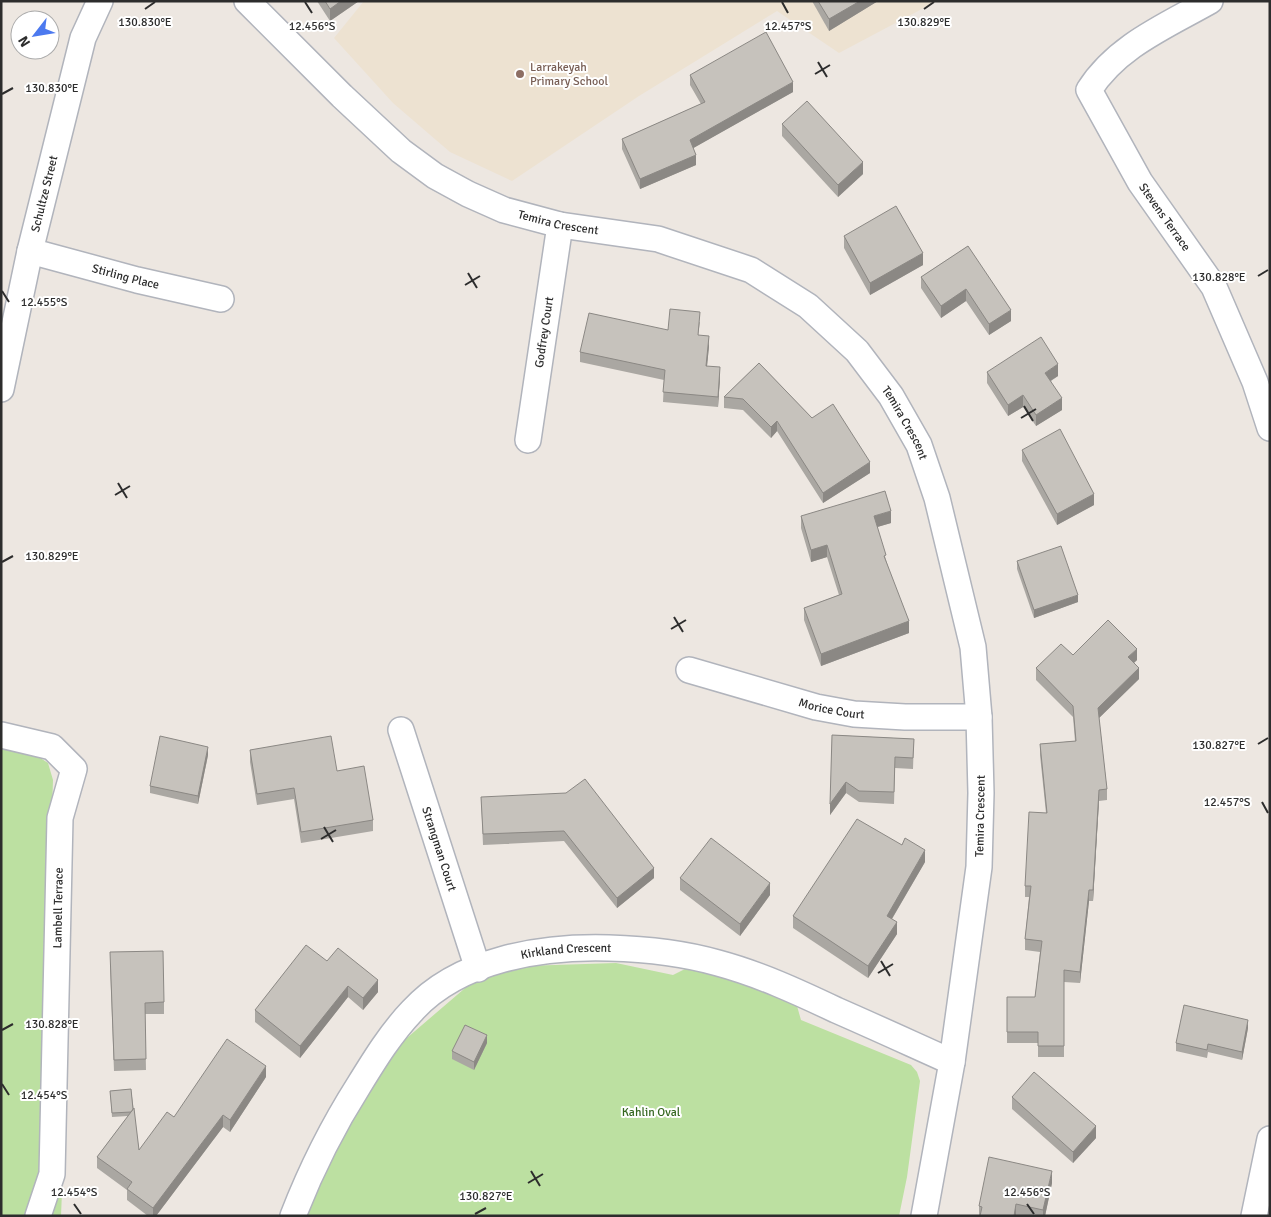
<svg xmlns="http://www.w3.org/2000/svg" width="1271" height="1217" font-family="Signika,sans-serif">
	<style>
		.education { fill: #ede2d1 }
		.green { fill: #bce0a1 }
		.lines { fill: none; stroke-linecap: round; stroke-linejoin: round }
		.minor-casing { stroke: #b1b4bc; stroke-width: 28 }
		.minor { stroke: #fff; stroke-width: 25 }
		.wall { fill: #aaa7a2 }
		.shaded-wall { fill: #8b8884 }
		.building { fill: #c6c2bc; stroke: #8b8884 }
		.ticks { fill: none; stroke: #2d2d2d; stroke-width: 2 }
		.education-dot { fill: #8d6e63; stroke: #fff; stroke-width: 2 }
		.labels { text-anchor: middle; stroke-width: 4; stroke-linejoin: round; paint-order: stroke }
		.education-label { font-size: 12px; fill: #785e54; stroke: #fff; text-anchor: start }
		.street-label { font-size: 12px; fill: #2d2d2d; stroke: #fff }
		.park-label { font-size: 12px; fill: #356720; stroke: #fff }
		.ticks-label { font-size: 12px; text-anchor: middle; fill: #2d2d2d; stroke: #fff; stroke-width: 4; stroke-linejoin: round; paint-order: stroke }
	</style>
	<rect width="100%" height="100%" fill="#ede7e1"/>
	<path class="education" d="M364,1H937L839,53L777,11L639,96L512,181L450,152L393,103L334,38Z"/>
	<g class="green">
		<path d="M1,746L31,752L48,763L53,780L42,1116L65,1118L61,1216H1Z"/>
		<path d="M616,963L673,975L689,967L777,994L797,1006L801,1020L911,1065L917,1072L920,1081L907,1177L899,1216H300L350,1114L401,1043L471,983L524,966Z"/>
	</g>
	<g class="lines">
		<g class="minor-casing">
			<g id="minor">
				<path id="s1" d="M247,1L342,96L401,151L435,176L468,194L504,210L560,225L658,239L751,270L808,306L857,351L891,396L919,445L937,498L973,647L979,717L981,793L979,867L952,1062L924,1216"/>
				<path id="s2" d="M1210,1C1166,26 1117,46 1089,90L1140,182L1214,287L1255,382L1270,428"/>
				<path id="s3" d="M30,251L137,280L221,299"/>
				<path id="s4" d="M1,389L30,251L83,38L100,1"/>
				<path id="s5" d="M528,440L560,225"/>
				<path id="s6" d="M689,670L816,707L854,714L905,717H979"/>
				<path id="s7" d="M401,730L478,969"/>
				<path d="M1,735L52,747L74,769L60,818L52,1174L38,1216"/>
				<path id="s8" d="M293,1216C312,1167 331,1129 359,1085C375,1059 391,1033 412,1011C459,959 542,946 609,948C645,949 683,953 718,963C759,974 798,992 836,1010C875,1027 914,1045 952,1062"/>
				<path d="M1254,1216L1270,1139"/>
			</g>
		</g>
		<use href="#minor" class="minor"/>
	</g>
	<g class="wall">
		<path d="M317,1H359L330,21Z"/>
		<path d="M812,1H878L829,31Z"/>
		<path d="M690,75L793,92L693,148L696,165L640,189L622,149V139L701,104L690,85Z"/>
		<path d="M782,124L863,174L838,197L782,136Z"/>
		<path d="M844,236L923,265L870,295L844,248Z"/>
		<path d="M968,246L1011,321L989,335L966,301L941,318L921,288V277Z"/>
		<path d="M700,322L698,335L709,346L707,366L720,377L718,407L663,402L664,380L580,362V352Z"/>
		<path d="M759,363L812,418L870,473L823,503L777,431L771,438L743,410L724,408V397Z"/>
		<path d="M987,372L1058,376L1051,381L1062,410L1036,426L1023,407L1008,416L987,383Z"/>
		<path d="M1022,450L1094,505L1057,525L1022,461Z"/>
		<path d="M801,516L891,523L877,527L886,560L909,633L821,666L804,620V608L839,595L827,557L811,562L801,528Z"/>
		<path d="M1017,561L1078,602L1034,618L1017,569Z"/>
		<path d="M1073,655L1137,660L1134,663L1139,679L1099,718L1107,789V800L1099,801L1093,901H1089L1080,983L1064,982V1057H1038V1043H1007V997H1035L1040,952L1025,950V939L1029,897H1025V886L1046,813L1040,755V744L1075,741L1073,717L1036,680V668Z"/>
		<path d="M832,735L914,739L913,769L895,768L894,804L859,802L846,793L830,815Z"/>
		<path d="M250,750L337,771L373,820V831L301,843L294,799L257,805L250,762Z"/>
		<path d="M208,755L198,804L150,793V786Z"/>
		<path d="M481,797L654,868V878L617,908L564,841L483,845Z"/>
		<path d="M925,862L892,919L897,934L868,978L793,928V916Z"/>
		<path d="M680,878L770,895L740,936L680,890Z"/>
		<path d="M327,961L378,992L363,1010L348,997L300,1058L255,1022V1010Z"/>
		<path d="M110,964L164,1002V1014H145L146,1070L114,1071Z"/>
		<path d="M1248,1028L1242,1060L1208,1052L1207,1058L1176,1051V1043Z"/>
		<path d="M487,1043L474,1070L452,1059V1051Z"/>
		<path d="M266,1077L230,1132L223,1127L156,1216H148L127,1200V1190L97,1168V1157L128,1116L112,1117L110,1091L131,1089L139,1150L174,1117Z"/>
		<path d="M1012,1097L1096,1138L1073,1163L1012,1109Z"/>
		<path d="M1052,1183L1045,1216H979V1206Z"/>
	</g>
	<g class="shaded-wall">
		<path d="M341,1H359L330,21V9Z"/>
		<path d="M860,1H878L829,31V19Z"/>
		<path d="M793,82V92L690,150V140Z"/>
		<path d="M696,155V165L640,189V179Z"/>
		<path d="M863,162V174L838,197V185Z"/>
		<path d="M923,253V265L870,295V283Z"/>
		<path d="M966,289V301L941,318V306Z"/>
		<path d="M1011,310V321L989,335V324Z"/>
		<path d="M709,336V346L706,376V366Z"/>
		<path d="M1058,364V376L1045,384V373Z"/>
		<path d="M720,367V377L718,407V397Z"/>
		<path d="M1023,395V407L1008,416V405Z"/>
		<path d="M1062,398V410L1036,426V415Z"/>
		<path d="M777,421V431L771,438V427Z"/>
		<path d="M870,462V473L823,503V493Z"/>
		<path d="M1094,494V505L1057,525V514Z"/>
		<path d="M891,511V523L874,528V516Z"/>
		<path d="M827,545V557L811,562V550Z"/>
		<path d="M1078,595V602L1034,618V610Z"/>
		<path d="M909,621V633L821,666V654Z"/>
		<path d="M1137,649V660L1128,668V657Z"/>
		<path d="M1139,668V679L1098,719V708Z"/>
		<path d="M208,747V755L198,804V796Z"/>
		<path d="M846,782V793L830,815V804Z"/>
		<path d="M1099,790V801L1093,901V890Z"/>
		<path d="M925,850V862L887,927V916Z"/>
		<path d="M654,868V878L617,908V898Z"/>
		<path d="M770,883V895L740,936V924Z"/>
		<path d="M1089,890V901L1080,983V972Z"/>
		<path d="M897,922V934L868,978V966Z"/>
		<path d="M378,980V992L363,1010V998Z"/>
		<path d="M348,986V997L300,1058V1046Z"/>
		<path d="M1248,1020V1028L1242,1060V1052Z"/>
		<path d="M487,1035V1043L474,1070V1062Z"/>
		<path d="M266,1066V1077L230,1132V1120Z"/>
		<path d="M223,1115V1127L156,1216H153V1208Z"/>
		<path d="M1096,1126V1138L1073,1163V1152Z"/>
		<path d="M1052,1171V1183L1045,1216H1043V1210Z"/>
		<path d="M1016,1204V1216H1014Z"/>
	</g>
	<g class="building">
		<path d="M325,1H341L330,9Z"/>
		<path d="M818,1H860L829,19Z"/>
		<path d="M766,32L793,82L690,140L696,155L640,179L622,139L705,102L690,75Z"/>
		<path d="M807,101L863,162L838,185L782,124Z"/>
		<path d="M896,206L923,253L870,283L844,236Z"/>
		<path d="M968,246L1011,310L989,324L966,289L941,306L921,277Z"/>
		<path d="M670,309L700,312L698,335L709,336L706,366L720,367L718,397L663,392L665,370L580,352L589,313L668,330Z"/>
		<path d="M1041,337L1058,364L1045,373L1062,398L1036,415L1023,395L1008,405L987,372Z"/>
		<path d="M759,363L812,418L833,404L870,462L823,493L777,421L771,427L743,399L724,397Z"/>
		<path d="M1060,429L1094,494L1057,514L1022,450Z"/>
		<path d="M885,491L891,511L874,516L886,555L884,556L909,621L821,654L804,608L842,594L827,545L811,550L801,516Z"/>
		<path d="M1061,546L1078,595L1034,610L1017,561Z"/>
		<path d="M1108,620L1137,649L1128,657L1139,668L1098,708L1107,789L1099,790L1093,890H1089L1080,972L1064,970V1046H1038V1032H1007V997H1035L1042,941L1025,939L1031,886H1025L1029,812L1047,813L1040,744L1076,741L1073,706L1036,668L1061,644L1073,655Z"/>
		<path d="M832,735L914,739L913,758L895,757L894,792L859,791L846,782L830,804Z"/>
		<path d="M160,736L208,747L198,796L150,786Z"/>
		<path d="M331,736L337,771L364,766L373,820L301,832L294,788L257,794L250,750Z"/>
		<path d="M585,779L654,868L617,898L564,831L483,834L481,797L566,793Z"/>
		<path d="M857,819L902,845L905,838L925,850L887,916L897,922L868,966L793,916Z"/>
		<path d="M711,838L770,883L740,924L680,878Z"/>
		<path d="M306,945L327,961L338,948L378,980L363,998L348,986L300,1046L255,1010Z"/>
		<path d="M163,951L164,1002L145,1003L146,1059L114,1060L110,952Z"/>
		<path d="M1184,1005L1248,1020L1242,1052L1208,1044L1207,1050L1176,1043Z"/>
		<path d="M465,1025L487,1035L474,1062L452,1051Z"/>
		<path d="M227,1039L266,1066L230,1120L223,1115L153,1208L127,1189L132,1182L97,1157L134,1108L139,1150L167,1112L174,1117Z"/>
		<path d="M1034,1072L1096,1126L1073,1152L1012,1097Z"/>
		<path d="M131,1089L133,1109L131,1112L112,1113L110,1091Z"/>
		<path d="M989,1157L1052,1171L1043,1210L1016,1204L1014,1216H980L982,1207L979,1206Z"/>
	</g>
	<path class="ticks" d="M305,2L312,13M782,2L788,13M145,9L155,2M924,9L934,2M818,62L827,77M815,74L830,65M2,94L13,88M468,273L477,288M1258,276L1268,270M465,285L480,276M2,291L9,302M1024,406L1033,421M1021,418L1036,409M118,483L127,498M115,495L130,486M2,562L13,556M674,617L683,632M671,629L686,620M1258,744L1268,738M1262,802L1268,813M324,827L333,842M321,839L336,830M881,961L890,976M878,973L893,964M2,1030L13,1024M2,1084L9,1095M531,1171L540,1186M528,1183L543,1174M74,1204L81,1214M1027,1204L1034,1214M475,1214L486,1208"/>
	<circle class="education-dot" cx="520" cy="74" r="5"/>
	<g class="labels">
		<g class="education-label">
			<text x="530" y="71">Larrakeyah<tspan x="530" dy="14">Primary School</tspan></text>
		</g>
		<g class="street-label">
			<text dy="4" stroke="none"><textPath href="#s4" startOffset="200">Schultze Street</textPath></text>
			<text dy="4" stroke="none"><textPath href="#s2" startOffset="300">Stevens Terrace</textPath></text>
			<text dy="4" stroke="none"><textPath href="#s1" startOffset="390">Temira Crescent</textPath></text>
			<text dy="4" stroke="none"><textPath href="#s3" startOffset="99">Stirling Place</textPath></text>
			<text dy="4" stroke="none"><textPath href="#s5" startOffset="109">Godfrey Court</textPath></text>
			<text dy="4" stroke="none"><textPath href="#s1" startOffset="810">Temira Crescent</textPath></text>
			<text dy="4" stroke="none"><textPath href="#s6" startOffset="148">Morice Court</textPath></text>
			<text transform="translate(980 816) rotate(-89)" y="4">Temira Crescent</text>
			<text dy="4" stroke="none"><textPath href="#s7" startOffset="125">Strangman Court</textPath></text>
			<text transform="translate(58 908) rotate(-89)" y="4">Lambell Terrace</text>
			<text dy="4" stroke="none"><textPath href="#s8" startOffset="408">Kirkland Crescent</textPath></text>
		</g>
		<g class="park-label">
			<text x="651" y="1116">Kahlin Oval</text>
		</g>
	</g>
	<g class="ticks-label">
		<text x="145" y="26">130.830°E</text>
		<text x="924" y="26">130.829°E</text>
		<text x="312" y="30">12.456°S</text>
		<text x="788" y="30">12.457°S</text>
		<text x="52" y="92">130.830°E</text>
		<text x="1219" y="281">130.828°E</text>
		<text x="44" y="306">12.455°S</text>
		<text x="52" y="560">130.829°E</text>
		<text x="1219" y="749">130.827°E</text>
		<text x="1227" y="806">12.457°S</text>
		<text x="52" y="1028">130.828°E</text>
		<text x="44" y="1099">12.454°S</text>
		<text x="74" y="1196">12.454°S</text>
		<text x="1027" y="1196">12.456°S</text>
		<text x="486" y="1200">130.827°E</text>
	</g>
	<rect width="1271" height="1217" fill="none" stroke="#2d2d2d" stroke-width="5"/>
	<g transform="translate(35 35) rotate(239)"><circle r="24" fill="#ffffff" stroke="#ababab"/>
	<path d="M0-4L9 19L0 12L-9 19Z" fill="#4c79ef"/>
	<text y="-8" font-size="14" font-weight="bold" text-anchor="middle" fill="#2d2d2d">N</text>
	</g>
</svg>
